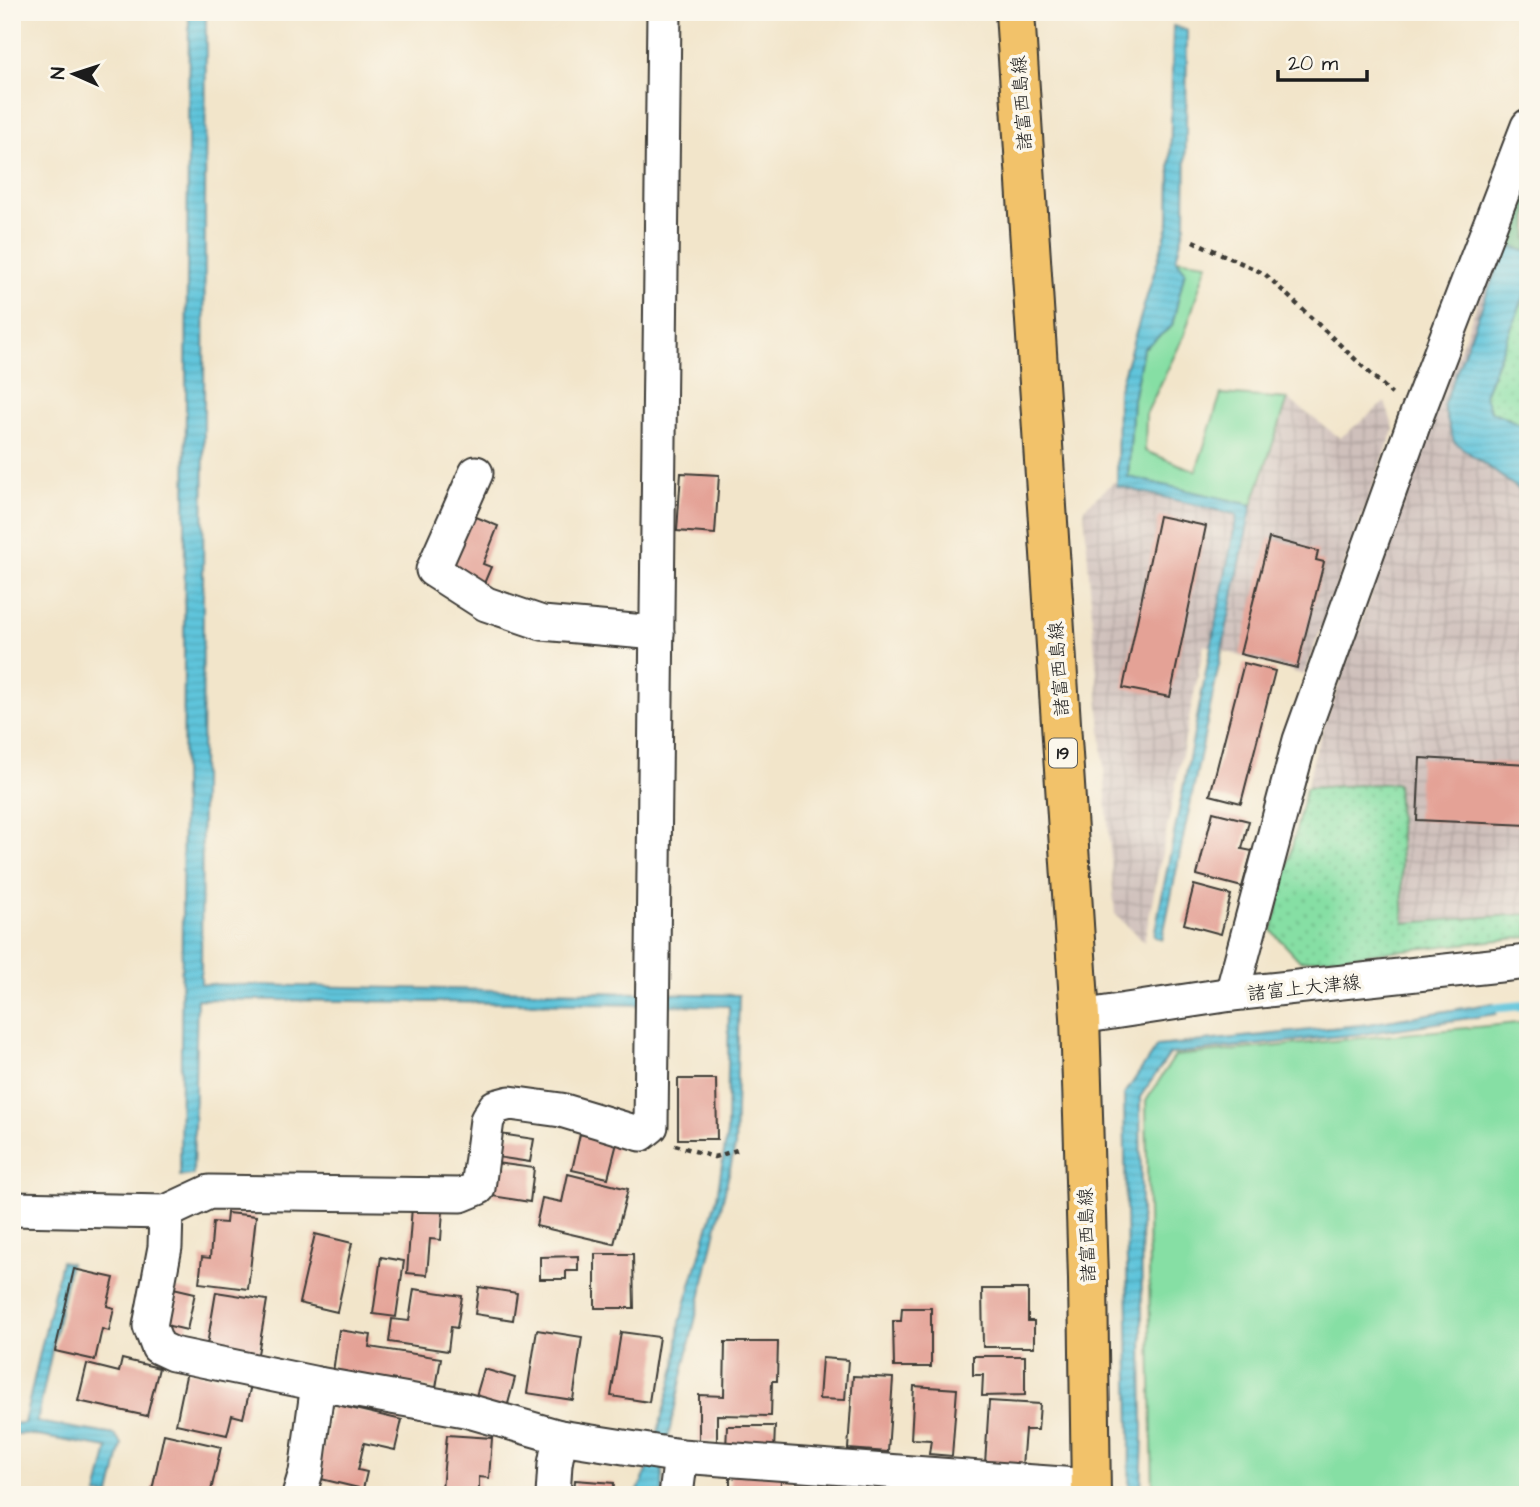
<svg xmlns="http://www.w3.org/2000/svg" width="1540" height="1507" font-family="'Architects Daughter','Klee One',sans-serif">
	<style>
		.industrial { fill: url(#industrial-grid) }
		.grass { fill: #86dfa4; stroke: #517e60; stroke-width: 2 }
		.forest { fill: url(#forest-firs); stroke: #446d53; stroke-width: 2 }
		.garden { fill: url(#garden-dots); stroke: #517e60; stroke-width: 2 }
		.water { fill: url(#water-rules); stroke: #3d707c; stroke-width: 2 }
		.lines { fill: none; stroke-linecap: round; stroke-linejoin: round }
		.stream { stroke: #5ec4db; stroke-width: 9 }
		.building { fill: #e4a296 }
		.minor-casing { stroke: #3c3a36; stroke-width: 37 }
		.major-casing { stroke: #3c3a36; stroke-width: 42 }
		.path { stroke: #3c3a36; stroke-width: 4.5; stroke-dasharray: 5 5; stroke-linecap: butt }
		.minor { stroke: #fff; stroke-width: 33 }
		.major { stroke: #f2c26a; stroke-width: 38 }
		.labels { text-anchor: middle; stroke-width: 7; stroke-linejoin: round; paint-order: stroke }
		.shield { fill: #fbf7ec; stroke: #5f5e5a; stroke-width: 2 }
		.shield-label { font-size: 18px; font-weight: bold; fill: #1c1c1c }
		.street-label { font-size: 19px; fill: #1c1c1c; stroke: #fbf7ec }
	</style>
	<defs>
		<pattern id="industrial-grid" width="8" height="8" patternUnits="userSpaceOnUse" patternTransform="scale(1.75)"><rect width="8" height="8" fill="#cfc0bb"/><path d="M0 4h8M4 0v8" fill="none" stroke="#b1a4a0"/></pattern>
		<pattern id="forest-firs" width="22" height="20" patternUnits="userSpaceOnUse" patternTransform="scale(1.75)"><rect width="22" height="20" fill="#6cbe8a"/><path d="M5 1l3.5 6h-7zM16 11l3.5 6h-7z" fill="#589a70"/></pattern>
		<pattern id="garden-dots" width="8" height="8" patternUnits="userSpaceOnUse" patternTransform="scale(1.75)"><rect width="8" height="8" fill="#86dfa4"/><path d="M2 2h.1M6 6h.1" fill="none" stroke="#73bf8d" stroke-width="1.8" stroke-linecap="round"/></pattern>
		<pattern id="water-rules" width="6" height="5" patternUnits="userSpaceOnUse" patternTransform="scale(1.75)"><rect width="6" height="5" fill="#5ec4db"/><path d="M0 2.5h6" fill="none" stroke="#51a8bb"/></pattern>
	</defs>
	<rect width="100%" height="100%" fill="#fbf7ec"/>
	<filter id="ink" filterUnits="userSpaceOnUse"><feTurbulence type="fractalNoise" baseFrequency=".0143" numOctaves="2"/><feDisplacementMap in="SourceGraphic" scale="14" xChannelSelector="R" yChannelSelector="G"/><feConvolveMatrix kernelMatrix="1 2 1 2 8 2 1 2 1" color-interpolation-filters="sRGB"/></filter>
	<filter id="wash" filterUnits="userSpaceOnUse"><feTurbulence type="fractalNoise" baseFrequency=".00686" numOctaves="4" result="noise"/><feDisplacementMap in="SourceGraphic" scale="28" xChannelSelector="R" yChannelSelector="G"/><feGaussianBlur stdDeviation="1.57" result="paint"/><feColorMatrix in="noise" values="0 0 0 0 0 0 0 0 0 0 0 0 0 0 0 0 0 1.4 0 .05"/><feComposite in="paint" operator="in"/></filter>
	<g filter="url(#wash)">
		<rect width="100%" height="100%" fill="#f2e5ca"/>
		<g class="industrial">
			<path d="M1528,172V937L1300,961L1272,931L1316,749L1439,403Z"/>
			<path d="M1288,399L1340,438L1385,402L1394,429L1304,675L1204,645L1144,942L1115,914L1084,508L1114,482L1242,511L1252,505Z"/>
		</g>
		<g class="grass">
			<path d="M1176,259L1207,263L1184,336L1146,414L1145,451L1196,471L1221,394L1288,399L1252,505L1128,478L1133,400L1143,349L1172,326Z"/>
			<path d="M1528,1022V1495H1153L1146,1101L1175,1056Z"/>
		</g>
		<path class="forest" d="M1528,172V252L1506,245L1503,236Z"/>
		<g class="garden">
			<path d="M1528,287V428L1491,411L1484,395Z"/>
			<path d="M1397,783L1404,923L1528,914V937L1300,961L1272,931L1306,788Z"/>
		</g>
		<g class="water">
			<path d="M189,12L206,14L201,984L739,995L735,1147L669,1433L662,1470L663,1495H636L648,1469L676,1364L680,1322L717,1197L727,1133L729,1006L197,999L193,1175L180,1176Z"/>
			<path d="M1173,26L1187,30L1185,225L1176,259L1185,271L1172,326L1143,349L1133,400L1128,477L1252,505L1162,940L1154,936L1237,515L1117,486L1118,392L1169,223Z"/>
			<path d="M1506,245L1528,252V287L1484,395L1491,411L1528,428V496L1454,442L1443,406Z"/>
			<path d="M1494,1003L1496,1014L1370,1033L1170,1054L1140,1097L1143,1435L1141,1495H1129L1130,1436L1124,1095L1157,1046L1369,1024Z"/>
			<path d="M61,1261L70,1263L37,1422L115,1435L122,1444L110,1495H97L108,1448L26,1434H12V1424L24,1423Z"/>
		</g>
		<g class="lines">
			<path class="stream" d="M1485,1009L1528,1005"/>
		</g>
		<g id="blocks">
			<g class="building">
				<path d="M681,473L719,475L715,534L677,531Z"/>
				<path d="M469,514L498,526L483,564L491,567L483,586L445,571Z"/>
				<path d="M1159,516L1206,526L1170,697L1123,688Z"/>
				<path d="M1269,538L1318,551L1316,560L1324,562L1297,668L1240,654Z"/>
				<path d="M1244,663L1275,671L1241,803L1210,795Z"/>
				<path d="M1420,758L1528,764V825L1417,820Z"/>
				<path d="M1213,812L1249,821L1242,849L1252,851L1242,887L1197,875Z"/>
				<path d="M1194,885L1231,895L1221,934L1184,924Z"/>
				<path d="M678,1079H716L717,1139H678Z"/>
				<path d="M500,1134L534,1139L530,1162L497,1157Z"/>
				<path d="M580,1134L617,1143L608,1178L572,1170Z"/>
				<path d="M496,1163L534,1168L530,1202L492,1196Z"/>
				<path d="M568,1174L628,1189L614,1244L536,1226L542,1198L562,1202Z"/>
				<path d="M412,1207L443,1210L441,1240L430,1239L427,1275L407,1273Z"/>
				<path d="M227,1213L256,1216L248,1289L199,1283L202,1257L210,1258L213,1222L226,1223Z"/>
				<path d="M315,1234L352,1243L337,1312L299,1303Z"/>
				<path d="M595,1254H633L634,1308H595Z"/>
				<path d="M578,1256V1271H566V1279H540V1257Z"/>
				<path d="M381,1257L404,1261L396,1317L373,1314Z"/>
				<path d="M74,1269L114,1278L107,1306L114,1308L109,1331L102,1329L95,1360L55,1351Z"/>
				<path d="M169,1287L195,1293L187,1330L161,1324Z"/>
				<path d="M479,1287L517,1293L513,1320L475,1314Z"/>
				<path d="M414,1289L462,1296L457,1328L451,1327L448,1351L389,1342L392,1319L409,1321Z"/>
				<path d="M982,1289H1028V1321H1034V1347H983Z"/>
				<path d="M216,1292L267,1300L257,1360L206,1351Z"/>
				<path d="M902,1308H931V1367H894L893,1321H901Z"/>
				<path d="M339,1330L371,1335L369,1347L441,1358L436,1388L333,1372Z"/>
				<path d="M537,1330L582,1337L573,1400L527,1393Z"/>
				<path d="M621,1332L659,1337L649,1402L611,1396Z"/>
				<path d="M725,1342H778L777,1381H772L771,1416L717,1415V1441H699V1395L724,1396Z"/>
				<path d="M973,1356H1025V1395L982,1396L983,1375H973Z"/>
				<path d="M822,1358L848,1360L845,1400L819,1399Z"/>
				<path d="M122,1359L159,1368L147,1416L78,1401L87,1364L119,1372Z"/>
				<path d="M484,1369L515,1378L506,1411L474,1403Z"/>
				<path d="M187,1371L251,1385L243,1418L232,1415L227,1435L176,1424Z"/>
				<path d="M853,1376L893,1378L888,1452L848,1449Z"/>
				<path d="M914,1386L957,1389L952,1456L929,1454L931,1440L911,1439Z"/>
				<path d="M989,1401L1040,1404L1038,1430H1025L1022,1467L985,1464Z"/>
				<path d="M333,1404L402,1420L395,1450L364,1443L358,1470L367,1472L363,1489L317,1478Z"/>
				<path d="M727,1426H775L774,1451L726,1450Z"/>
				<path d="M164,1434L221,1447L210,1495H151Z"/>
				<path d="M447,1435L492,1438L489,1478L479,1477V1492L442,1489Z"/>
				<path d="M792,1468V1481H781L780,1495H730V1473Z"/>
				<path d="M833,1474L854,1475L853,1495H832Z"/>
				<path d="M575,1480L614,1483L613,1495H574Z"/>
				<path d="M314,1486L334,1495H311Z"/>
			</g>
		</g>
	</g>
	<g filter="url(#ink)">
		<use href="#blocks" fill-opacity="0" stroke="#3c3a36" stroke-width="2"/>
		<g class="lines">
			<g class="minor-casing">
				<g id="minor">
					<path d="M476,473L433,570L486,604L542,623L657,633"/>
					<path d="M1232,994L1300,740L1416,417L1528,126"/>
					<path d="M1080,1017L1232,994L1528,962"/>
					<path d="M12,1209L166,1212L209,1192L461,1195L478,1188L487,1120L495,1107L510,1103L561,1110L641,1134L651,1126L664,12"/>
					<path d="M166,1212L165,1247L150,1326L158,1347L173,1354L318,1384L465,1410L560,1437"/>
					<path d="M299,1495L306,1472L318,1384"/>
					<path d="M553,1495L555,1464L560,1437L681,1456L1091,1486"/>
					<path d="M676,1495L681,1456"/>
				</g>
			</g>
			<g class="major-casing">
				<path id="major" d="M1015,12L1080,1017L1088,1279L1091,1495"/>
			</g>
			<g class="path">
				<path d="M1193,241L1265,274L1392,394"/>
				<path d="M675,1145L714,1157L737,1150"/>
			</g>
			<use href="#minor" class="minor"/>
			<use href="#major" class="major"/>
		</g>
	</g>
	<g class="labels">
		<rect class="shield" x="1049" y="738.5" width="28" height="29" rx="5"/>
		<g class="shield-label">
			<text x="1063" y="759">19</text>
		</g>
		<g class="street-label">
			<text transform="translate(1021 103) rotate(-94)" y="7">諸富西島線</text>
			<text transform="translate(1058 669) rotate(-94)" y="7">諸富西島線</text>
			<text transform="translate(1304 987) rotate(-6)" y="7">諸富上大津線</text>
			<text transform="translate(1086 1235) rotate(-92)" y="7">諸富西島線</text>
		</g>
	</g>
	<rect width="1540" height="1507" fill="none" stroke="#fbf7ec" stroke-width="42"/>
	<g transform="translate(74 74) rotate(273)" stroke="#fbf7ec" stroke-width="5" paint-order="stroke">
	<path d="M0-5L12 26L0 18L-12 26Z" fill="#1c1c1c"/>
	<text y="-10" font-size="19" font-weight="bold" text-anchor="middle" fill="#1c1c1c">N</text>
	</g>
	<path d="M1278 70v10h89v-10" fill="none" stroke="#1c1c1c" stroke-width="3.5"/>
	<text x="1288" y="70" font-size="21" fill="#1c1c1c" stroke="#fbf7ec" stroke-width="5" paint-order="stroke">20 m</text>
</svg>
